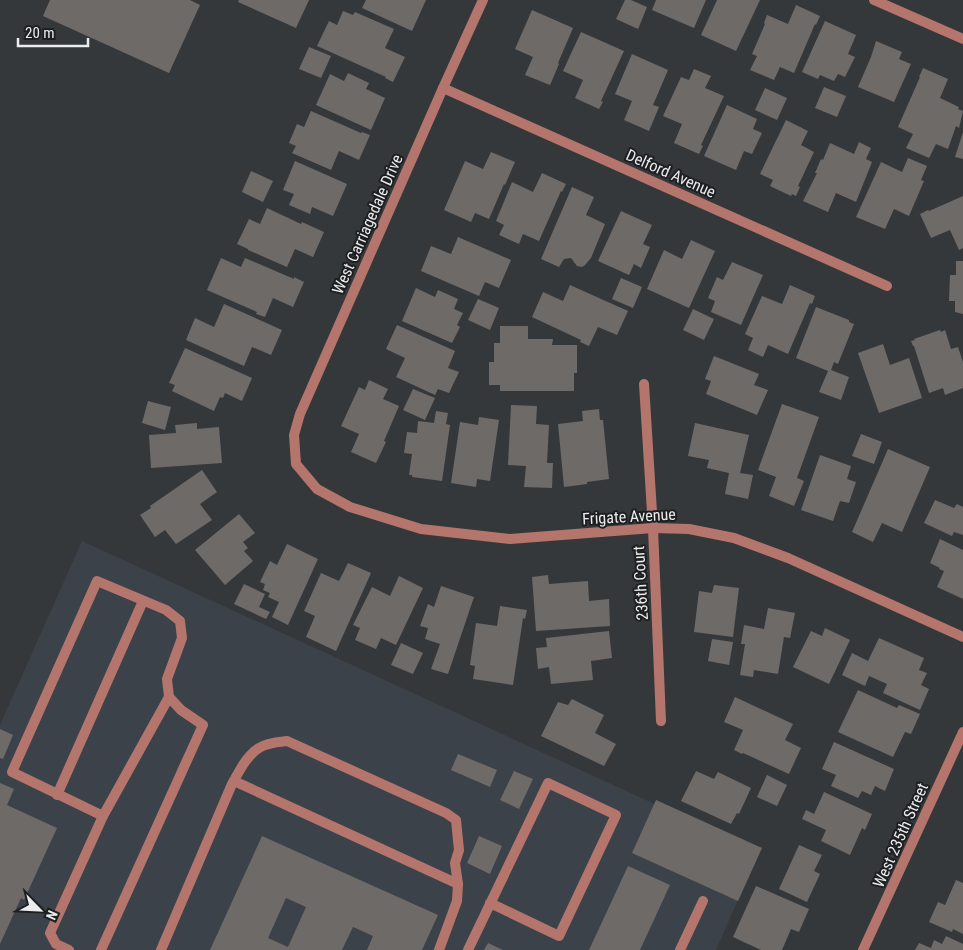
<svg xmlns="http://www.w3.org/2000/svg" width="963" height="950" font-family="'Roboto Condensed',sans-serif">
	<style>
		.built { fill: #3b424a }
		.building { fill: #6e6a68; fill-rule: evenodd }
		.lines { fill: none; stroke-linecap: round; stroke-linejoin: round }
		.lane { stroke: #b4756c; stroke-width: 10 }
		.street { stroke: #b4756c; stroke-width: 10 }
		.labels { text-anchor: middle; stroke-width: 4; stroke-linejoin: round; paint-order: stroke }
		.street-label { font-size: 16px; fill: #eaeced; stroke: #1e1f21 }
	</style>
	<rect width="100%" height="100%" fill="#35383b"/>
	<path class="built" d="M82,541L759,852L716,950H0V725Z"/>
	<g class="building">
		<path d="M50,0H190L200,5L169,73L43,16Z"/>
		<path d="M239,0H309L296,28L238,2Z"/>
		<path d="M366,0H426L412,31L362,8Z"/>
		<path d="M625,0H631L647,7L638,29L616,19Z"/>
		<path d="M656,0H706L694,28L652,10Z"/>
		<path d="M717,0H760L736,51L701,35Z"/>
		<path d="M796,5L820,16L816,25L815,24L794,73L780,67L774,80L750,70L757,56L752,54L765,24L764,23L767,15L788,24Z"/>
		<path d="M532,10L573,28L558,63L559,64L550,85L525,75L533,57L515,49Z"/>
		<path d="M343,11L353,15L355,12L394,29L385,48L405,57L393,82L385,78L386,77L317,46L329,21L337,25Z"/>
		<path d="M825,21L856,35L848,54L855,57L845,77L838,74L834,81L820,75L818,79L802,72Z"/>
		<path d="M581,32L624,51L601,101L603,102L599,109L575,98L583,80L563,71Z"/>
		<path d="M876,41L902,52L899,59L911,64L894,102L858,87L871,57Z"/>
		<path d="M309,47L331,56L321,78L299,69Z"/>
		<path d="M632,54L668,70L653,105L659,107L649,131L624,120L632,101L615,94Z"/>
		<path d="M923,68L948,79L940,98L959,107L958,109L963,111L959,128L956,126L948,149L936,144L929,158L906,148L913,134L898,127L920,77H919Z"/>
		<path d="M694,69L711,76L705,88L724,96L701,145L703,146L699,154L674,143L682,124L663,116L681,77L689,80Z"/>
		<path d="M348,73L369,83L366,89L385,98L371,130L316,105L330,74L344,81Z"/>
		<path d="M824,87L846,96L837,117L815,108Z"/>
		<path d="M765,88L787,98L777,120L755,110Z"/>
		<path d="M727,105L757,119L753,129L762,133L752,154L744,151L736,170L704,156Z"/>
		<path d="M311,111L361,133L362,132L370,135L359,160L339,151L331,170L292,153L296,146L289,143L297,124L304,127Z"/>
		<path d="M786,120L808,131L801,145L814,152L798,186L800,187L796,196L792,194L791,196L770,186L773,180L760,174Z"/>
		<path d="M963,132V159L955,157Z"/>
		<path d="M859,142L871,148L866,159L872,162L856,202L836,193L828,212L803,201L817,173H815L821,159L823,160L830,143L854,154Z"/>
		<path d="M491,152L515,162L505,185L504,184L489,219L475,213L471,222L444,210L465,161L483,169Z"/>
		<path d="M908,158L927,166L921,180L924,181L909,216L894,209L885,229L856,217L881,162L902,172Z"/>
		<path d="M295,161L347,184L333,216L312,207L310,214L289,205L294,194L283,190Z"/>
		<path d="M251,171L273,181L263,202L242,192Z"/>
		<path d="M542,173L566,184L562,192L561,191L539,241L523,234L519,244L499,235L504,225L496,221L512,182L533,192Z"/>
		<path d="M572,187L594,197L586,215L605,224L591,258L585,265L582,267L577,266L571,258L564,259L559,267L541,259Z"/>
		<path d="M963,196V248L959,250L950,230L931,238L920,214L928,210L929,211Z"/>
		<path d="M267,208L301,224L302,222L324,232L313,257L295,249L287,267L248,250V249L237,244L249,219L260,224Z"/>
		<path d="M621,211L652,225L643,244L650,247L641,268L634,264L629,275L598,261Z"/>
		<path d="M458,237L511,260L499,288L485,282L479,296L421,271L431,246L451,254Z"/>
		<path d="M691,240L715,251L689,308L647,289L664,250L682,259Z"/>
		<path d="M221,258L241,267L245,258L294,279V277L304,282L293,307L273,298L265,317L256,314L257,312L207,290Z"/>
		<path d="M956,261H963V314L955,312V301H949L950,275H956Z"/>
		<path d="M732,262L763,275L741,325L711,312L715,301L708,298L717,277L723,280Z"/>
		<path d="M621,278L642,287L633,308L612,299Z"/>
		<path d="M570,285L628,311L617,335L598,327L589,346L580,342L581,340L532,317L543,292L563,301Z"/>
		<path d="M790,285L815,296L812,304L810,303L788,354L768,345L763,357L748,350L753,338L745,334L762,296L782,304Z"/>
		<path d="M416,288L435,297L438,290L458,299L454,309L463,313L457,325L460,327L452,343L402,321Z"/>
		<path d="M478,299L499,308L490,330L468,320Z"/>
		<path d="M224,304L282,330L271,355L252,347L244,366L186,340L195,318L214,327Z"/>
		<path d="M816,307L849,320V322L854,324L838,364L834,362L831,370L849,377L841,400L819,392L828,371L796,358Z"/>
		<path d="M693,309L714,319L704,340L683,330Z"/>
		<path d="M397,325L455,351L448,368L459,372L449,393L438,389L435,395L396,377L405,358L386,349Z"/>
		<path d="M500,326H528V339H553L552,345H577V373H574V391H500V385H489V362H494V343H500Z"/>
		<path d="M940,330L941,332L945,330L951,349L958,347L963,362V388L945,395L943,388L929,393L914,346H913L911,341L915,340L914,339Z"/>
		<path d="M883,344L890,365L909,358L922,398L879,413L858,353Z"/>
		<path d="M185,348L252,378L242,401L225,393L223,398L220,397L214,411L172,391L175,385L169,383Z"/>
		<path d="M714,356L759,374L754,385L768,390L757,415L706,394L711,381L705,379Z"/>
		<path d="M369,380L388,389L383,399L399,406L384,441L386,442L376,463L351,452L359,434L341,426L359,387L365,390Z"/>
		<path d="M413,389L435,398L425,420L403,410Z"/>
		<path d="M148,401L171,407L165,430L142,423Z"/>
		<path d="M782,404L819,417L797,478L804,481L794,506L769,496L776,477L758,470Z"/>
		<path d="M511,405L537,406L536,424L549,425L547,463H553L552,488L524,487L526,466L508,465Z"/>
		<path d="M599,409L600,420H603L609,479L587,482V484L564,487L558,424L583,421L582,411Z"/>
		<path d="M436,411L448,413L446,424L450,425L442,481L412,477V475H409L412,454L404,453L407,432L417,433L418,421L434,423Z"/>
		<path d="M479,417L499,420L490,481L477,479L476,487L451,483L460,422L478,425Z"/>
		<path d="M197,423V429L219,427L222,463L151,468L149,435L176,433L175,425Z"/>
		<path d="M695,423L749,435L740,473L753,475L748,499L725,494L729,473L707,468L709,460L688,456Z"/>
		<path d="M861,434L882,442L874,464L852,456Z"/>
		<path d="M888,449L930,467L902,532L882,523L873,542L852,532Z"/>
		<path d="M820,455L851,466L847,479L856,482L849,503L840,501L833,521L801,510Z"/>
		<path d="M202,470L217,492L200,504L212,520L176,544L165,530L155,537L140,515L151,508L150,506Z"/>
		<path d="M935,500L954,508L957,504L963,507V535L954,532L952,536L924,523Z"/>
		<path d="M239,514L255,533L243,542L248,548L244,551L253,561L225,585L195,550Z"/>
		<path d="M940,539L963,550V599L937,587L944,571L939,569L940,568L930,563Z"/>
		<path d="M287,544L318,559L288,625L272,617L279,602L268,597L270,593L263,590L265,584L260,582L270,561L277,565Z"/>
		<path d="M348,563L371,573L336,651L306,637L315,616L304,611L321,573L339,581Z"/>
		<path d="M548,575L549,584L588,581L589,601L609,599L610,626L536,631L532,577Z"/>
		<path d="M399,576L423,588L396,645L381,638L376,649L355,640L360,628L353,625L372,587L390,596Z"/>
		<path d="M244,584L265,594L259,607L270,612L266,619L234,604Z"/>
		<path d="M714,585L739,588L733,637L694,632L699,591L712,593Z"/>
		<path d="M441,586L474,597L448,674L431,669L440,644L425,639L428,628L420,626L428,604L434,607Z"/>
		<path d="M500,606L527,610L525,619L523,618L513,685L473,679L475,666L470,665L476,623L497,626Z"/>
		<path d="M768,608L795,613L790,638L784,637L778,674L754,670L753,677L740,675L745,644H741L744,625L764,629Z"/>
		<path d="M825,628L850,640L829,684L793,667L811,631L822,636Z"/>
		<path d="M609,631L612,658L591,661L593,680L551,684L549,667L538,669L536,648L547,647L546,638Z"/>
		<path d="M879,638L924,658L919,670L927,673L921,685L929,689L920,710L883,693L887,684L869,676L865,686L842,675L852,653L868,661Z"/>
		<path d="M712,639L733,642L729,665L708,661Z"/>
		<path d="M401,643L423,653L413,674L391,665Z"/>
		<path d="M858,690L897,708L899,705L920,714L911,734L905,732L893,757L838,732Z"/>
		<path d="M735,697L793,724L785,740L801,748L789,774L743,753L742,754L734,750L743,730L724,722Z"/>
		<path d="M572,699L604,715L595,733L616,744L604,766L541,736L558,702L568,705Z"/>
		<path d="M0,729L13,735L3,759L0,758Z"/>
		<path d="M834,742L894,769L885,791L875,786L871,795L862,791L858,798L831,786L836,775L822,769Z"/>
		<path d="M458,754L497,770L490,787L451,770Z"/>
		<path d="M514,771L533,779L519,809L500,800Z"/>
		<path d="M696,771L714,779L718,772L751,788L739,814L737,813L731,824L681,801Z"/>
		<path d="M767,775L787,785L777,806L757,797Z"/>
		<path d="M0,783L14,789L7,805L57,828L24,900L21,898L0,944Z"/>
		<path d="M824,792L872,814L865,830L862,828L850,855L821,841L826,830L802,819L806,810L814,814Z"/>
		<path d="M656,800L762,848L738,901L632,853Z"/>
		<path d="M262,836L438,915L422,950H367L373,936L353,927L342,950H210ZM286,898L306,907L288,947L268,938Z"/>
		<path d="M479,836L502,846L490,874L467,863Z"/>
		<path d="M799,845L822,855L814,871L820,874L807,902L779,889Z"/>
		<path d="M628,866L670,885L640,950H589Z"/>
		<path d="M956,880L963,883V934L953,929L952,932L929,922L938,902L945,905Z"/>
		<path d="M756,886L809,909L799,932L791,929L782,950H761L733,937Z"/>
		<path d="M946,936L963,944V950H915L919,943L931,948L934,940L942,944Z"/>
		<path d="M488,943L503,950H484Z"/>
	</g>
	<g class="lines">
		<g class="lane">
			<path d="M234,781L458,884"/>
			<path d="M57,795L143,601"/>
			<path d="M69,950L56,944L50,933L103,816L169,697"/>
			<path d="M101,950L203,725L181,710L169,697L167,679L182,638L180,621L166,610L97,581L12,772L103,816"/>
			<path d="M161,950L232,784C239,772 246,756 259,748C266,743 278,742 287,741L446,813L456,820L459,850L455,863L458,884L457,901L439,950"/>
			<path d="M468,950L548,783L616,815L559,936L490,903"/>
			<path d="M680,950L703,901"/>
		</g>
		<g class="street">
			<path d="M483,0L443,88L300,414L294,435L296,464L317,489L350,507L421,529L510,539L653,528L689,529L734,538L788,558L963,637"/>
			<path d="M874,0L963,39"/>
			<path d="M443,88L887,286"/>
			<path d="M644,384L653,528L661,721"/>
			<path d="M863,950L963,732"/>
		</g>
	</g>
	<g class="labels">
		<g class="street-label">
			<text transform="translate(671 173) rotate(24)" y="6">Delford Avenue</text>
			<text transform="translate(367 224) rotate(-66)" y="6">West Carriagedale Drive</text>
			<text transform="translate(629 516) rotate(-3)" y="6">Frigate Avenue</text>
			<text transform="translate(640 583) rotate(-93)" y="6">236th Court</text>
			<text transform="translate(900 835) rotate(-66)" y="6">West 235th Street</text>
		</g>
	</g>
	<g transform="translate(40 910) rotate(114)" stroke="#1e1f21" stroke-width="4" paint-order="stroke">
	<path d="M0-4L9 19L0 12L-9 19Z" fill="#eaeced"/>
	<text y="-8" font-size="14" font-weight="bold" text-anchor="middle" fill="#eaeced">N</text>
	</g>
	<path d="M18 38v8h70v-8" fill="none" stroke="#eaeced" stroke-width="2.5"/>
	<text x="25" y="38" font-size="15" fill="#eaeced" stroke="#1e1f21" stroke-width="4" paint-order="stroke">20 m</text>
</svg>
